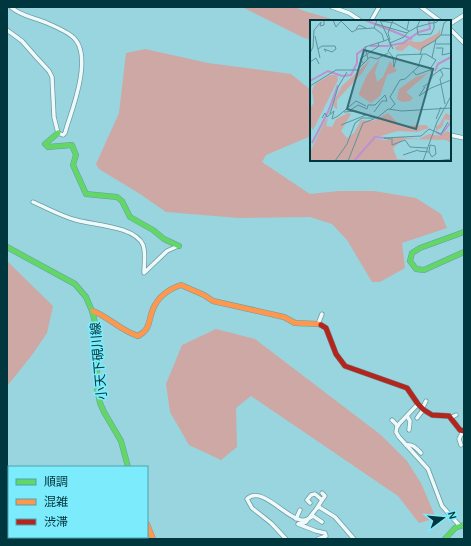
<svg xmlns="http://www.w3.org/2000/svg" width="471" height="546" font-family="Karla,'Noto Sans JP',sans-serif">
	<style>
		.forest { fill: #cda8a4 }
		.lines { fill: none; stroke-linecap: round; stroke-linejoin: round }
		.street-casing { stroke: #699da5; stroke-width: 5 }
		.fast-casing { stroke: #699da5; stroke-width: 6 }
		.slow-casing { stroke: #699da5; stroke-width: 6 }
		.jam-casing { stroke: #699da5; stroke-width: 6 }
		.street { stroke: #f0f9fa; stroke-width: 3.5 }
		.fast { stroke: #63d668; stroke-width: 5 }
		.slow { stroke: #ff974d; stroke-width: 5 }
		.jam { stroke: #b3261e; stroke-width: 5 }
		.labels { text-anchor: middle; stroke-width: 3.5; stroke-linejoin: round; paint-order: stroke }
		.street-label { font-size: 13px; fill: #00363d; stroke: #7cebfc }
		.inset-river { fill: none; stroke: #bb92ce; stroke-width: 2 }
		.inset-road { fill: none; stroke: #5c959e; stroke-width: 1 }
		.view { fill: #366e76; fill-opacity: 0.15; stroke: #366e76; stroke-width: 2 }
		.inset-edge { fill: none; stroke: #00363d; stroke-width: 2 }
	</style>
	<rect width="100%" height="100%" fill="#99d5df"/>
	<g class="forest">
		<path d="M242,7H295L304,11L339,21H311V40L304,38Z"/>
		<path d="M145,49L208,63L291,74L311,90V136L266,155L262,162L310,194L339,191H374L416,198L441,214L447,228L402,243L405,268L380,282H372L347,240L332,224L310,217L239,218L166,212L140,194L99,169L96,164L119,113L126,53Z"/>
		<path d="M7,261L53,306L47,333L32,355L8,385L7,389Z"/>
		<path d="M216,329L255,339L381,435L407,461L421,483L436,518L419,523L398,496L251,396L236,408L237,447L221,460L189,445L170,412L166,384L182,345Z"/>
		<path d="M7,469L9,474V537H15L16,539H7Z"/>
	</g>
	<g class="lines">
		<g class="street-casing">
			<g id="street">
				<path d="M332,7L349,13L361,21"/>
				<path d="M421,7L440,21"/>
				<path d="M371,21L379,7"/>
				<path d="M450,24L464,15"/>
				<path d="M450,29L464,43"/>
				<path d="M7,30L22,41L36,57L49,71L52,77L54,117L58,133L63,135L65,133L67,126C74,105 92,56 74,38C69,33 54,26 47,23C36,18 20,16 11,7"/>
				<path d="M450,135L464,138"/>
				<path d="M33,202C47,208 61,216 76,220C93,225 135,226 143,245C146,252 144,265 144,273L167,251L178,246"/>
				<path d="M318,324L322,314"/>
				<path d="M418,404L397,426L396,432L399,437L428,469L442,506L459,525"/>
				<path d="M422,409L426,401"/>
				<path d="M407,416L410,421L409,430"/>
				<path d="M417,418L423,410"/>
				<path d="M450,418L456,415"/>
				<path d="M392,420L398,426"/>
				<path d="M406,445C413,444 416,448 421,453"/>
				<path d="M461,445L459,439L463,431"/>
				<path d="M322,500L325,496L322,493"/>
				<path d="M310,503L307,500L311,495L315,494L322,500L317,508"/>
				<path d="M296,519L300,510"/>
				<path d="M286,539L271,523L252,508L247,499C261,485 286,518 301,520C305,521 310,518 313,516L322,522"/>
				<path d="M318,539L326,536L325,533L316,531L298,524L306,522L317,508L319,507L335,517L354,539"/>
			</g>
		</g>
		<g class="fast-casing">
			<g id="fast">
				<path d="M58,133L45,144L48,147L72,145L76,155L73,165L86,194L117,197L122,201L130,217L153,230L164,239L179,246"/>
				<path d="M464,232L420,248L412,253L410,261L416,269L424,270L464,252"/>
				<path d="M7,247L75,284L86,297L92,311L96,326L97,388L100,403L104,412L121,441L128,467"/>
				<path d="M445,539L455,528L464,525"/>
			</g>
		</g>
		<g class="slow-casing">
			<g id="slow">
				<path d="M93,311C109,317 121,331 138,336C151,329 148,321 153,309C158,297 169,289 181,285L204,295L213,301L284,317L295,323L318,324L321,325"/>
				<path d="M147,524L153,539"/>
			</g>
		</g>
		<g class="jam-casing">
			<path id="jam" d="M321,325L326,328L336,354L345,366L407,388L418,404L424,410L432,415L449,416L460,430L464,431"/>
		</g>
		<use href="#street" class="street"/>
		<use href="#fast" class="fast"/>
		<use href="#slow" class="slow"/>
		<use href="#jam" class="jam"/>
	</g>
	<g class="labels">
		<g class="street-label">
			<text transform="translate(98 361) rotate(-95)" y="5">小天下硯川線</text>
		</g>
	</g>
	<g transform="translate(310 20)">
		<rect width="141" height="141" fill="#99d5df"/>
		<path d="M130,8V17L110,31L99,25L92,31L86,30L85,27L101,20L104,22H111L128,13ZM70,38L65,52L67,62L73,57L80,41L87,51L77,55L70,76L61,83L49,75V73L57,55ZM60,40L53,52L27,80V89L24,87L23,82L32,66ZM118,53L96,72L103,78L100,81L92,82L87,79L89,69L106,57ZM20,55H27L28,60L3,110L0,105V88L4,83L2,71L5,64ZM38,93L41,94L31,111L37,118L44,113L51,100L63,101L78,93L91,106L116,105L119,108L107,112L88,111L64,118L74,120L90,117L109,119L119,114L131,116L137,111L141,113V123L136,120L94,119L83,128L87,139L107,141H0V132L15,101L18,98L16,106L22,107L26,99ZM136,93L141,96V101L135,99L132,107L126,111V106L129,105Z" fill="#cda8a4"/>
		<path class="inset-river" d="M55,0L102,19M60,26H77L93,23L109,12L120,9L119,0M125,51L128,44L141,37M0,61L18,51L32,56L41,55L47,43V34L56,27M126,112L131,115L141,102M2,123L18,92L28,65M44,141L65,117L75,118"/>
		<path class="inset-road" d="M23,0L26,7L31,1L42,12L48,9L64,8L67,0M65,0L84,3L99,11M70,0L83,29M124,0V8L121,14L108,15L107,7L118,4L121,3H124L127,2L128,0M66,4L97,13M64,8L72,14L74,21L79,19M46,9L49,5L56,8M97,9L99,0H106M131,15L134,3L138,0M5,16L10,38M78,19L81,26L78,31L83,37L84,47L87,35L116,34L126,40L120,49L123,55L133,48L141,49M80,20L78,13L83,0M80,23L94,17L98,12L107,7L110,0M126,24H141M126,28H133L132,35L141,33M8,29L12,26H25L26,29L22,32L14,29L16,32M0,33L3,27L4,10L11,2L10,6L14,5V0M110,35L112,28L126,20M122,38L126,19L131,15H141M58,39L55,27L74,21M0,42L6,38L9,44M54,44L50,39L69,26L68,23M130,49L133,55L130,59L135,84M103,51L106,55L120,50M0,66L26,50H47L60,37L67,39L78,33M113,67L119,63L123,55M115,67L109,76L121,68L141,60M80,89L85,84L80,77L90,60L95,59L108,47L112,35M24,91L22,99L28,96L46,81L56,86M39,91L48,85L57,89L58,85H65L75,75L77,81H72L64,92M34,92L46,91L55,95M20,94L28,67L37,52M12,98L15,93L17,97L24,91M126,99L131,87M31,105L56,95M82,118V125L95,120L100,127L117,128M81,119L74,118L111,116L119,109L131,114L138,102M108,131L119,132L122,137L126,134L125,126L120,125L119,132M93,135L108,130M25,141L37,124L45,103L52,98H67L78,89L92,91L141,88M38,141L53,103L64,99M113,141L127,102L141,76M126,141L141,139"/>
		<path class="view" d="M54,30L123,49L106,109L37,89Z"/>
		<rect width="141" height="141" class="inset-edge"/>
	</g>
	<rect width="471" height="546" fill="none" stroke="#00363d" stroke-width="16"/>
	<rect x="8" y="466" width="140" height="72" fill="#7cebfc" stroke="#4aa3b0"/>
	<rect x="16" y="479" width="20" height="6" fill="#63d668" stroke="#4aa3b0"/>
	<text x="44" y="486" font-size="12" fill="#00363d">順調</text>
	<rect x="16" y="499" width="20" height="6" fill="#ff974d" stroke="#4aa3b0"/>
	<text x="44" y="506" font-size="12" fill="#00363d">混雑</text>
	<rect x="16" y="519" width="20" height="6" fill="#b3261e" stroke="#4aa3b0"/>
	<text x="44" y="526" font-size="12" fill="#00363d">渋滞</text>
	<g transform="translate(443 518) rotate(74)" stroke="#7cebfc" stroke-width="3" paint-order="stroke">
	<path d="M0-3L7 15L0 10L-7 15Z" fill="#00363d"/>
	<text y="-6" font-size="11" font-weight="bold" text-anchor="middle" fill="#00363d">N</text>
	</g>
</svg>
